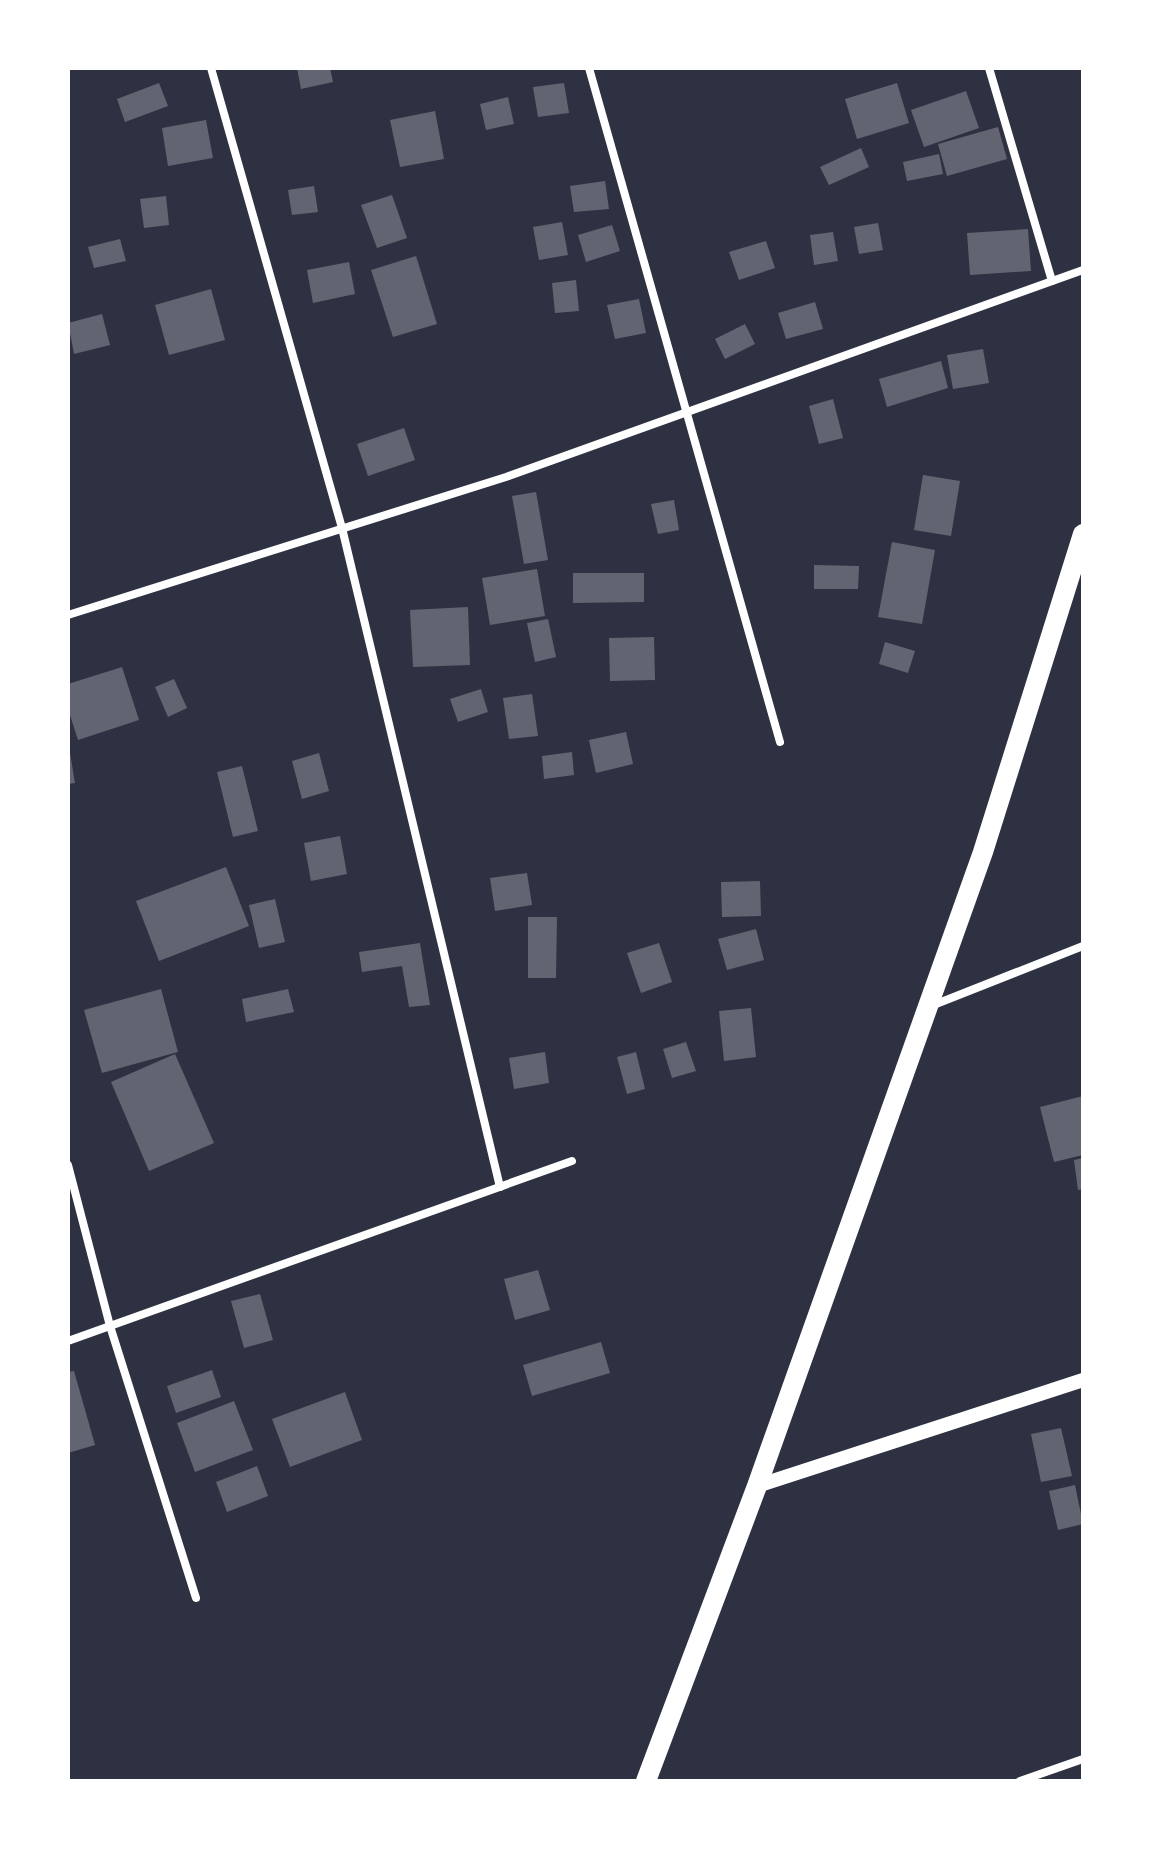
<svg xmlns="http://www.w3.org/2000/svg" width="1151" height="1849" font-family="Arial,sans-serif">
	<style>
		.building { fill: #626471 }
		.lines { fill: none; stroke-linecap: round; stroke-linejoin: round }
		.minor { stroke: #fff; stroke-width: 8 }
		.tertiary { stroke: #fff; stroke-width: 14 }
		.primary { stroke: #fff; stroke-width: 20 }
	</style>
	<rect width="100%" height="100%" fill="#2d3142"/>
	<g class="building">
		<path d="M297,68H330L333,82L301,89Z"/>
		<path d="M159,83L168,106L125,122L117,99Z"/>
		<path d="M564,83L569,113L538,117L533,87Z"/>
		<path d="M897,83L909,123L857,139L845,99Z"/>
		<path d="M966,91L979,128L924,147L911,110Z"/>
		<path d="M508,97L514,124L486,130L480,104Z"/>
		<path d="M435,111L444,159L400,167L390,120Z"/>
		<path d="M206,120L213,158L168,166L162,128Z"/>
		<path d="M998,127L1007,159L947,176L938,144Z"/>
		<path d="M861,148L869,167L829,185L820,167Z"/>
		<path d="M939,154L943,174L907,181L903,162Z"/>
		<path d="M605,181L609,209L574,212L570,186Z"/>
		<path d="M314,186L318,212L292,215L288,190Z"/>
		<path d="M392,195L407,238L377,248L361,205Z"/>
		<path d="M166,196L169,225L144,228L140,199Z"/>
		<path d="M562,222L568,255L539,260L533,227Z"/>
		<path d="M878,223L883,250L859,254L854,227Z"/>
		<path d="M612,225L620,251L586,262L578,235Z"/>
		<path d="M1028,229L1031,271L970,275L967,233Z"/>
		<path d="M833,232L838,261L814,265L810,235Z"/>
		<path d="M120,239L126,261L94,268L88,247Z"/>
		<path d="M766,241L775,268L739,280L729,252Z"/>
		<path d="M416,256L437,324L393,337L371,270Z"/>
		<path d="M349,262L355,294L313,303L307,270Z"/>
		<path d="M576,280L579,311L555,313L552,283Z"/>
		<path d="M211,289L225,340L169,355L155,305Z"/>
		<path d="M639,299L646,333L615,339L607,305Z"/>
		<path d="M815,302L823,329L786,339L778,313Z"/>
		<path d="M102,314L110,345L74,354L68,323Z"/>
		<path d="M745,324L755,344L725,359L715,339Z"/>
		<path d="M983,349L989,383L953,389L947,355Z"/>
		<path d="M941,361L948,388L887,407L879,379Z"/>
		<path d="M833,399L843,438L819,444L809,406Z"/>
		<path d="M404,428L415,460L368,476L357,444Z"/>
		<path d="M923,475L960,481L951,536L914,530Z"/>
		<path d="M536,492L548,560L524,564L512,496Z"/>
		<path d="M674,500L679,530L658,534L651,504Z"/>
		<path d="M892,542L935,550L922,624L878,617Z"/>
		<path d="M814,565L859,566L858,589H814Z"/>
		<path d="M537,569L545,616L490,625L482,578Z"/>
		<path d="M573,573H644V602L573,603Z"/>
		<path d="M468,607L470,665L413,667L410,610Z"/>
		<path d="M548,619L556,657L535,662L527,623Z"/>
		<path d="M654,637L655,680L610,681L609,638Z"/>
		<path d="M885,642L915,651L908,673L879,664Z"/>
		<path d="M122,667L139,720L78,740L68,709V684Z"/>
		<path d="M174,679L187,708L168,717L155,687Z"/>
		<path d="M481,689L488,712L458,722L450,699Z"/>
		<path d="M532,694L538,736L509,739L503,698Z"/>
		<path d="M626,732L633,764L596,773L589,740Z"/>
		<path d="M68,741L75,783L68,784Z"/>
		<path d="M572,752L574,775L544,779L542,756Z"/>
		<path d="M319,753L329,791L302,799L292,761Z"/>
		<path d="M242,766L258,831L233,837L217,772Z"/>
		<path d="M340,836L347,874L311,881L304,843Z"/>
		<path d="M226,867L249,926L159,961L136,901Z"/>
		<path d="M527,873L532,905L495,911L490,878Z"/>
		<path d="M760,881L761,916L722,917L721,882Z"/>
		<path d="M275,899L285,942L259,948L249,905Z"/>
		<path d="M528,917H557L556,978H528Z"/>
		<path d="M756,929L764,960L727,970L718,939Z"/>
		<path d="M420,943L430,1005L409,1007L402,966L362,972L359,952Z"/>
		<path d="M659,943L672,982L641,993L627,953Z"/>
		<path d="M161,989L178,1052L102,1073L84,1010Z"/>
		<path d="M288,989L294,1012L246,1022L242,999Z"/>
		<path d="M751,1008L756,1057L724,1061L719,1011Z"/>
		<path d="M686,1042L696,1071L672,1078L663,1049Z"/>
		<path d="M545,1052L549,1083L514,1089L509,1058Z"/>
		<path d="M636,1052L645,1089L627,1094L617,1057Z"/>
		<path d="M175,1054L214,1143L149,1171L111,1082Z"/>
		<path d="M1083,1096V1155L1054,1162L1040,1107Z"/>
		<path d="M1083,1158V1189L1078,1190L1074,1160Z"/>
		<path d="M538,1270L550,1310L515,1320L504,1279Z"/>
		<path d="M260,1294L273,1340L244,1348L231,1301Z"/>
		<path d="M601,1342L610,1373L532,1396L523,1365Z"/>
		<path d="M212,1370L221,1397L176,1413L167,1386Z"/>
		<path d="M74,1371L95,1445L68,1453V1372Z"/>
		<path d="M345,1392L362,1440L290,1467L272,1419Z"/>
		<path d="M234,1401L253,1450L195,1472L177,1423Z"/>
		<path d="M1061,1428L1072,1476L1041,1482L1031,1434Z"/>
		<path d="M257,1466L268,1496L227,1512L216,1482Z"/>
		<path d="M1075,1485L1083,1524L1058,1530L1049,1491Z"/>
	</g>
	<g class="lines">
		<g class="minor">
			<path d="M211,68L342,528L500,1187"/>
			<path d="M589,68L780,742"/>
			<path d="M989,68L1052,281"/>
			<path d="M68,615L506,477L1083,270"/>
			<path d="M931,1006L1083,946"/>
			<path d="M68,1165L110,1326L196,1598"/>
			<path d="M68,1341L572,1161"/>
			<path d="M1020,1781L1083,1759"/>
		</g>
		<path class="tertiary" d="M757,1486L1083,1380"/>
		<path class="primary" d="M646,1781L757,1486L983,852L1083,534"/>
	</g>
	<rect width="1151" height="1849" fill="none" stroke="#ffffff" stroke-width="140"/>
</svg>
